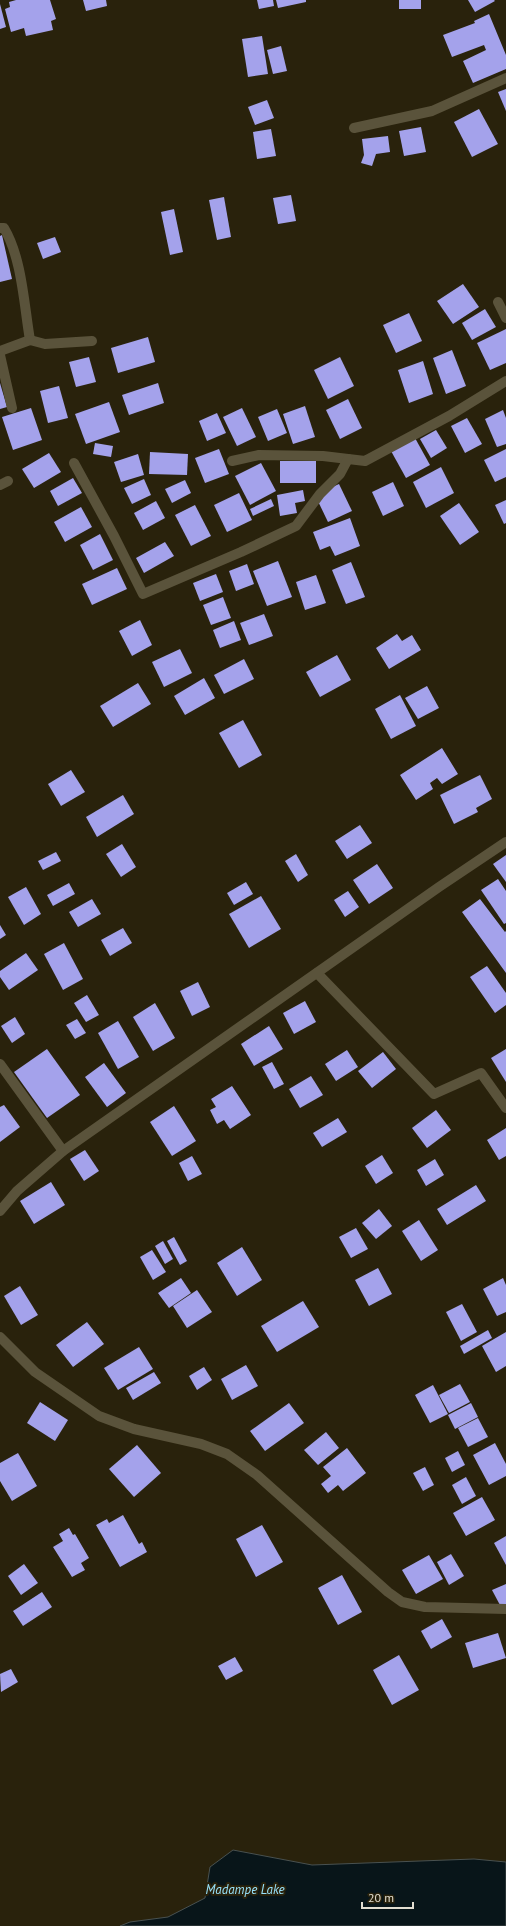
<svg xmlns="http://www.w3.org/2000/svg" width="506" height="1926" font-family="'PT Sans',sans-serif">
	<style>
		.water { fill: #081519; stroke: #495150 }
		.building { fill: #a4a2eb }
		.lines { fill: none; stroke-linecap: round; stroke-linejoin: round }
		.minor { stroke: #5a533b; stroke-width: 10 }
		.labels { text-anchor: middle; stroke-width: 4; stroke-linejoin: round; paint-order: stroke }
		.water-label { font-size: 13px; font-style: italic; fill: #98e2fb; stroke: #29220c }
	</style>
	<rect width="100%" height="100%" fill="#29220c"/>
	<path class="water" d="M233,1850L312,1865L474,1859L506,1862V1926H120L130,1922L168,1917L205,1898L210,1867Z"/>
	<g class="building">
		<path d="M16,0H50L56,19L51,21L53,30L26,36L24,28L11,32L5,9L10,7L9,2Z"/>
		<path d="M83,0H106L107,6L86,11Z"/>
		<path d="M257,0H273L274,6L259,9Z"/>
		<path d="M276,0H306V2L278,8Z"/>
		<rect x="399" y="0" width="22" height="9"/>
		<path d="M468,0H494L495,1L475,12Z"/>
		<path d="M0,4L6,27L0,29Z"/>
		<path d="M489,14L506,55V69L473,83L463,61L486,50L484,45L452,57L443,35L475,23L474,21Z"/>
		<path d="M262,36L268,74L248,77L242,39Z"/>
		<path d="M281,46L287,71L273,74L267,50Z"/>
		<path d="M506,89V111L498,92Z"/>
		<path d="M267,100L274,118L255,125L248,107Z"/>
		<path d="M479,109L498,144L472,157L454,122Z"/>
		<path d="M421,127L426,152L404,156L399,131Z"/>
		<path d="M271,129L276,156L257,159L253,132Z"/>
		<path d="M388,136L390,152L376,154L372,166L361,163L364,155L362,139Z"/>
		<path d="M291,195L296,221L278,224L273,198Z"/>
		<path d="M224,197L231,237L217,240L209,200Z"/>
		<path d="M174,209L183,252L170,255L161,212Z"/>
		<path d="M2,235L12,279L0,282V236Z"/>
		<path d="M55,237L61,252L43,259L37,243Z"/>
		<path d="M463,284L479,307L453,324L437,301Z"/>
		<path d="M485,309L496,327L472,340L462,323Z"/>
		<path d="M409,313L422,341L396,353L383,325Z"/>
		<path d="M506,329V363L490,370L477,343Z"/>
		<path d="M148,337L155,362L118,373L111,348Z"/>
		<path d="M452,350L466,386L446,394L433,358Z"/>
		<path d="M89,357L96,382L76,387L69,362Z"/>
		<path d="M340,357L354,386L328,399L314,370Z"/>
		<path d="M423,361L433,394L409,403L398,370Z"/>
		<path d="M0,383L7,407L0,409Z"/>
		<path d="M158,383L164,403L129,415L122,395Z"/>
		<path d="M59,386L68,418L48,423L40,391Z"/>
		<path d="M348,399L362,428L340,439L326,410Z"/>
		<path d="M109,402L120,432L86,444L75,414Z"/>
		<path d="M305,406L315,437L293,444L283,414Z"/>
		<path d="M31,408L42,440L13,450L2,417Z"/>
		<path d="M242,408L256,437L237,446L223,417Z"/>
		<path d="M277,409L287,433L268,441L258,417Z"/>
		<path d="M503,410L506,418V444L497,447L485,419Z"/>
		<path d="M217,413L226,433L207,441L199,421Z"/>
		<path d="M467,418L482,444L465,453L451,426Z"/>
		<path d="M436,430L447,448L431,458L420,439Z"/>
		<path d="M415,438L430,465L406,478L391,451Z"/>
		<path d="M95,443L113,446L111,457L93,454Z"/>
		<path d="M219,449L229,474L205,483L195,458Z"/>
		<path d="M506,449V477L495,482L484,460Z"/>
		<path d="M150,452L188,454L187,475L149,474Z"/>
		<path d="M49,453L61,472L34,488L22,469Z"/>
		<path d="M138,454L144,475L121,482L114,462Z"/>
		<rect x="280" y="461" width="36" height="22"/>
		<path d="M261,463L276,491L250,505L235,476Z"/>
		<path d="M441,467L454,493L426,508L413,482Z"/>
		<path d="M73,478L82,493L58,506L50,491Z"/>
		<path d="M144,479L151,495L132,504L124,488Z"/>
		<path d="M185,480L191,493L172,503L165,489Z"/>
		<path d="M393,482L404,506L383,516L372,492Z"/>
		<path d="M339,484L352,511L328,522L315,495Z"/>
		<path d="M303,490L305,501L295,503L297,513L280,516L277,495Z"/>
		<path d="M239,493L252,520L227,532L214,505Z"/>
		<path d="M271,499L274,506L253,516L250,509Z"/>
		<path d="M506,500V523L504,524L495,505Z"/>
		<path d="M156,501L165,518L143,530L134,513Z"/>
		<path d="M459,503L479,532L460,545L440,516Z"/>
		<path d="M195,505L211,536L191,546L175,515Z"/>
		<path d="M81,507L92,527L65,542L54,522Z"/>
		<path d="M350,518L360,546L335,556L330,546L320,550L313,532Z"/>
		<path d="M100,534L113,560L93,570L80,545Z"/>
		<path d="M165,542L174,556L144,573L136,558Z"/>
		<path d="M278,561L292,597L267,606L253,571Z"/>
		<path d="M351,562L365,597L346,604L332,570Z"/>
		<path d="M247,564L254,584L236,591L229,571Z"/>
		<path d="M117,568L127,589L92,605L82,584Z"/>
		<path d="M216,574L223,592L200,601L193,583Z"/>
		<path d="M316,575L326,603L305,610L296,582Z"/>
		<path d="M223,597L231,618L211,625L203,605Z"/>
		<path d="M264,614L273,636L249,645L240,623Z"/>
		<path d="M140,620L152,645L132,656L119,631Z"/>
		<path d="M234,621L241,640L220,648L213,630Z"/>
		<path d="M397,634L402,641L412,635L421,650L389,669L376,648Z"/>
		<path d="M180,649L192,673L164,687L152,662Z"/>
		<path d="M337,655L351,680L320,697L306,672Z"/>
		<path d="M244,659L254,679L224,694L214,675Z"/>
		<path d="M204,678L215,698L185,715L174,696Z"/>
		<path d="M138,683L151,704L113,727L100,706Z"/>
		<path d="M427,686L439,708L418,719L405,698Z"/>
		<path d="M400,695L416,726L391,739L375,709Z"/>
		<path d="M243,720L262,755L239,768L219,733Z"/>
		<path d="M442,748L458,774L442,784L437,778L430,783L433,789L416,800L400,775Z"/>
		<path d="M71,770L85,792L61,806L48,784Z"/>
		<path d="M480,775L492,799L476,808L478,812L454,824L440,795Z"/>
		<path d="M123,795L134,814L97,837L86,817Z"/>
		<path d="M360,825L372,843L347,859L335,841Z"/>
		<path d="M122,844L136,867L121,877L106,854Z"/>
		<path d="M56,852L61,861L43,870L38,861Z"/>
		<path d="M296,854L308,875L298,882L285,861Z"/>
		<path d="M506,855V882L493,864Z"/>
		<path d="M377,864L393,888L369,904L353,880Z"/>
		<path d="M498,879L506,891V923L504,924L481,890Z"/>
		<path d="M246,882L253,894L234,905L227,893Z"/>
		<path d="M69,883L75,894L53,906L47,895Z"/>
		<path d="M26,887L41,914L24,925L8,897Z"/>
		<path d="M348,891L359,907L345,917L334,900Z"/>
		<path d="M261,896L281,929L249,948L229,914Z"/>
		<path d="M92,899L101,914L78,927L69,912Z"/>
		<path d="M480,899L505,932L506,931V973L462,912Z"/>
		<path d="M0,925L6,935L0,939Z"/>
		<path d="M123,928L132,943L110,956L101,940Z"/>
		<path d="M64,943L83,979L63,990L44,954Z"/>
		<path d="M26,953L38,970L9,990L0,977V971Z"/>
		<path d="M487,966L506,993V1005L495,1013L470,977Z"/>
		<path d="M198,982L210,1007L192,1016L180,991Z"/>
		<path d="M87,995L99,1015L86,1022L74,1003Z"/>
		<path d="M305,1001L316,1022L294,1034L283,1013Z"/>
		<path d="M155,1003L175,1038L153,1051L133,1017Z"/>
		<path d="M15,1017L25,1034L12,1043L1,1026Z"/>
		<path d="M77,1019L86,1033L75,1039L66,1025Z"/>
		<path d="M118,1021L139,1057L118,1069L98,1033Z"/>
		<path d="M269,1026L283,1049L254,1066L241,1044Z"/>
		<path d="M47,1049L80,1095L47,1118L14,1072Z"/>
		<path d="M506,1049V1082L491,1058Z"/>
		<path d="M347,1050L358,1067L336,1081L325,1064Z"/>
		<path d="M383,1052L396,1069L372,1088L358,1071Z"/>
		<path d="M272,1062L284,1084L274,1089L262,1067Z"/>
		<path d="M104,1063L126,1093L107,1107L85,1077Z"/>
		<path d="M311,1076L323,1095L300,1108L289,1089Z"/>
		<path d="M232,1086L251,1115L230,1129L224,1120L217,1124L210,1110L216,1107L211,1099Z"/>
		<path d="M4,1105L20,1127L0,1142V1107Z"/>
		<path d="M174,1106L196,1141L172,1156L150,1122Z"/>
		<path d="M436,1110L451,1130L427,1148L412,1128Z"/>
		<path d="M338,1118L347,1132L322,1147L313,1133Z"/>
		<path d="M506,1128V1156L499,1160L487,1140Z"/>
		<path d="M85,1150L99,1171L84,1181L70,1159Z"/>
		<path d="M382,1155L393,1173L376,1184L365,1166Z"/>
		<path d="M192,1156L202,1174L188,1181L179,1163Z"/>
		<path d="M435,1159L444,1175L426,1186L417,1170Z"/>
		<path d="M51,1182L65,1205L34,1224L20,1201Z"/>
		<path d="M476,1185L486,1201L447,1225L437,1209Z"/>
		<path d="M379,1209L392,1226L376,1239L362,1223Z"/>
		<path d="M419,1220L438,1250L421,1261L402,1231Z"/>
		<path d="M356,1228L368,1249L351,1258L339,1237Z"/>
		<path d="M174,1237L187,1261L180,1265L167,1241Z"/>
		<path d="M163,1241L173,1259L165,1264L155,1246Z"/>
		<path d="M242,1247L262,1280L237,1296L217,1263Z"/>
		<path d="M152,1250L166,1272L153,1280L140,1257Z"/>
		<path d="M378,1268L392,1294L369,1306L355,1280Z"/>
		<path d="M181,1278L191,1293L169,1308L158,1293Z"/>
		<path d="M503,1278L506,1285V1312L497,1316L483,1289Z"/>
		<path d="M20,1286L38,1315L21,1325L4,1296Z"/>
		<path d="M197,1290L212,1312L187,1328L173,1306Z"/>
		<path d="M303,1301L319,1327L277,1352L261,1326Z"/>
		<path d="M462,1304L477,1332L461,1341L446,1312Z"/>
		<path d="M87,1322L104,1344L73,1367L56,1345Z"/>
		<path d="M488,1330L492,1338L464,1354L460,1346Z"/>
		<path d="M506,1332V1366L496,1372L482,1346Z"/>
		<path d="M139,1347L153,1369L118,1390L104,1368Z"/>
		<path d="M246,1365L258,1386L232,1400L221,1379Z"/>
		<path d="M204,1367L212,1380L197,1390L189,1376Z"/>
		<path d="M154,1372L161,1383L133,1400L126,1388Z"/>
		<path d="M460,1384L470,1402L449,1413L439,1395Z"/>
		<path d="M433,1385L448,1414L430,1423L415,1395Z"/>
		<path d="M40,1402L68,1420L55,1441L27,1423Z"/>
		<path d="M289,1403L304,1423L265,1451L250,1431Z"/>
		<path d="M471,1403L478,1417L455,1429L448,1415Z"/>
		<path d="M478,1418L488,1437L468,1447L458,1428Z"/>
		<path d="M326,1432L339,1448L318,1465L304,1450Z"/>
		<path d="M495,1443L506,1464V1476L489,1485L473,1455Z"/>
		<path d="M137,1445L161,1473L134,1497L109,1469Z"/>
		<path d="M347,1448L366,1473L343,1491L338,1485L328,1493L321,1484L331,1476L323,1467Z"/>
		<path d="M458,1451L465,1465L452,1472L445,1458Z"/>
		<path d="M18,1453L37,1486L12,1501L0,1481V1463Z"/>
		<path d="M425,1467L434,1485L423,1491L413,1473Z"/>
		<path d="M466,1477L476,1496L462,1504L452,1485Z"/>
		<path d="M482,1497L495,1520L466,1536L453,1513Z"/>
		<path d="M123,1515L139,1544L142,1542L147,1552L120,1567L96,1525L107,1519L109,1523Z"/>
		<path d="M262,1525L283,1562L256,1577L236,1539Z"/>
		<path d="M69,1528L73,1535L75,1534L89,1558L81,1563L85,1570L72,1577L53,1547L63,1541L59,1534Z"/>
		<path d="M506,1536V1565L494,1543Z"/>
		<path d="M451,1554L464,1576L449,1585L437,1562Z"/>
		<path d="M429,1555L443,1579L416,1594L402,1570Z"/>
		<path d="M24,1564L38,1583L21,1595L8,1576Z"/>
		<path d="M342,1575L362,1612L338,1625L318,1588Z"/>
		<path d="M506,1584V1605L501,1607L492,1590Z"/>
		<path d="M42,1592L52,1607L23,1626L13,1611Z"/>
		<path d="M442,1619L452,1637L431,1649L421,1631Z"/>
		<path d="M498,1633L506,1658L473,1668L465,1643Z"/>
		<path d="M399,1655L419,1690L392,1705L373,1670Z"/>
		<path d="M235,1657L243,1671L226,1680L218,1666Z"/>
		<path d="M11,1669L18,1682L1,1692L0,1674Z"/>
	</g>
	<g class="lines">
		<g class="minor">
			<path d="M354,128L432,111L506,78"/>
			<path d="M0,228H4C22,258 24,305 30,340L0,351"/>
			<path d="M498,302L506,318"/>
			<path d="M30,340L45,344L92,341"/>
			<path d="M0,355L12,408"/>
			<path d="M232,461L259,455L323,456L365,461L449,416L506,381"/>
			<path d="M74,463L114,536L143,594L241,552L296,526L320,494L340,474L348,459"/>
			<path d="M0,485L8,481"/>
			<path d="M317,973L434,1094L481,1073L506,1108"/>
			<path d="M0,1064L63,1151"/>
			<path d="M0,1211L17,1191L63,1151L439,887L506,842"/>
			<path d="M0,1337L35,1372L99,1416L134,1429L201,1444L227,1454L257,1475L388,1592L402,1602L425,1607L506,1609"/>
		</g>
	</g>
	<g class="labels">
		<g class="water-label">
			<text x="245" y="1894">Madampe Lake</text>
		</g>
	</g>
	<path d="M362 1902v6h51v-6" fill="none" stroke="#e2ded1" stroke-width="2"/>
	<text x="368" y="1902" font-size="12" fill="#e2ded1" stroke="#29220c" stroke-width="3" paint-order="stroke">20 m</text>
</svg>
